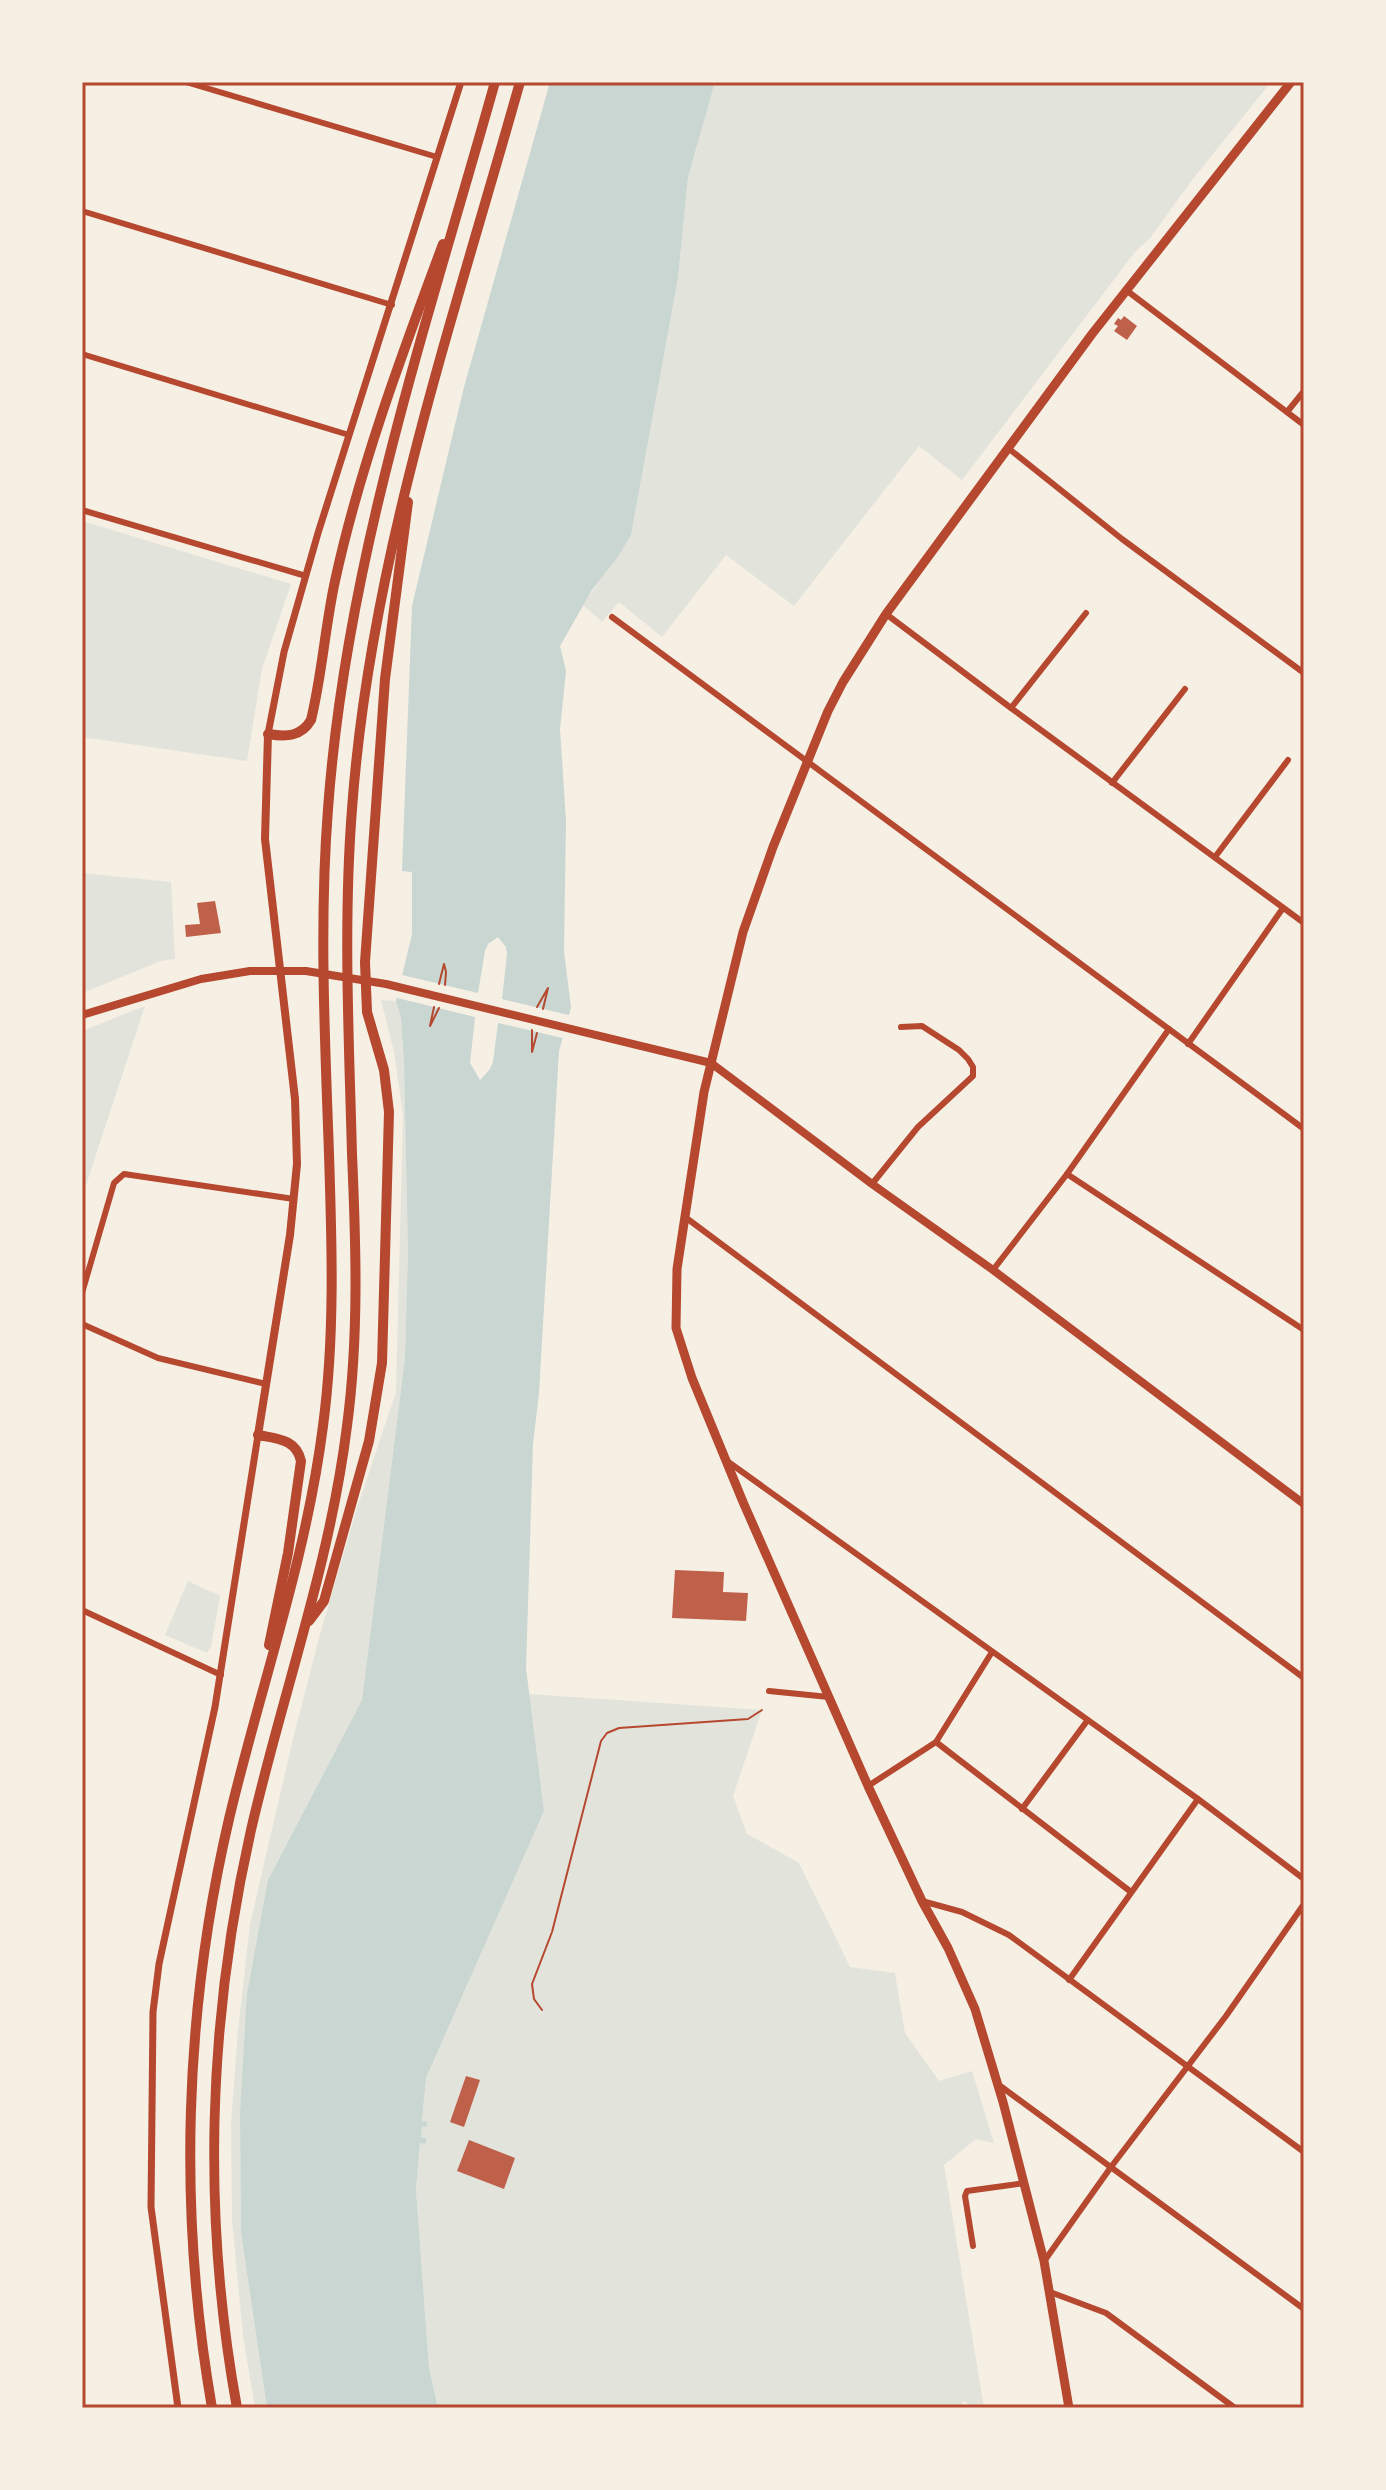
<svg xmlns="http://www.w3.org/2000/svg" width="1386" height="2490" font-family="'Archivo Narrow',sans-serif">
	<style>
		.green { fill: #e2e4dc }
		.water { fill: #c9d6d2 }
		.pier { fill: #f6efe4 }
		.building { fill: #bf614a }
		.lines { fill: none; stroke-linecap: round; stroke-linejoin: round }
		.path { stroke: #b5482f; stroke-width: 2 }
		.minor { stroke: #b5482f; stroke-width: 6 }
		.tertiary { stroke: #b5482f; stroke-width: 7 }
		.secondary { stroke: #b5482f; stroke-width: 8 }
		.primary { stroke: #b5482f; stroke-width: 9 }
		.motorway { stroke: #b5482f; stroke-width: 10 }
		.neatline { fill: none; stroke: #b5482f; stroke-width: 3 }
	</style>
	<rect width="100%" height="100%" fill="#f6efe4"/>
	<g class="green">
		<path d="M715,82H1271L1192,180L1151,237L1135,252L962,480L919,446L794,606L726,555L662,637L619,602L602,622L583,605L631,535L678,278L688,177Z"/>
		<path d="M82,521L291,584L262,669L247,761L82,737Z"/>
		<path d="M82,873L171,882L175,959L161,961L82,993Z"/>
		<path d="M381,1000L396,1001L401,1018L404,1062L408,1252L405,1358L362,1700L268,1880L240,2112L241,2233L267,2408H255L243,2336L232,2220L231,2123L238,2031L250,1924L293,1739L320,1634L357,1508L396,1392L403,1115L394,1052Z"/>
		<path d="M145,1006L82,1197V1031Z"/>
		<path d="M188,1581L220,1596L211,1647L207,1653L165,1635Z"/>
		<path d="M529,1694L762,1710L733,1796L747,1834L799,1863L850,1967L895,1973L905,2033L939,2081L972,2071L994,2143L976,2139L944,2165L984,2408H972L964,2401L960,2408H438L429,2368L416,2190L426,2078L544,1811Z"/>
	</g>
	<path class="water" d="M550,82H715L688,177L678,278L631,535L617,558L592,590L560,646L566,671L560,729L566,821L564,951L571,1008L559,1051L539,1393L533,1444L526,1668L544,1811L426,2078L422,2121L428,2122L426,2127L422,2126L421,2137L427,2139L425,2144L420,2143L416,2190L429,2368L438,2408H267L241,2233L240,2112L247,1994L268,1880L362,1700L405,1358L408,1252L404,1062L401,1018L396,1001L412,934V872L402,871L412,606L464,387Z"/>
	<path class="pier" d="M498,937L506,947L507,954L502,999L573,1016L567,1039L498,1023L493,1062L490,1069L480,1080L470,1063L475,1017L393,997L398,974L478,993L485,951L488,944Z"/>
	<g class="building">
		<path d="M1124,316L1137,326L1127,340L1114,331L1118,326L1114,324L1118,318L1121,320Z"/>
		<path d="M215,901L221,933L186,937L185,925L200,924L197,903Z"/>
		<path d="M675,1570L724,1572L723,1592L748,1593L746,1621L672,1618Z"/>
		<path d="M466,2076L480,2080L464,2127L450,2122Z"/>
		<path d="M469,2140L515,2158L504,2189L457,2171Z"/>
	</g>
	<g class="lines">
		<g class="path">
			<path d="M439,984L444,964L446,972L445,985"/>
			<path d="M434,1007L430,1026L439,1008"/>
			<path d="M537,1007L548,988L543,1009"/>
			<path d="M532,1030V1052L537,1033"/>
			<path d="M542,2010L534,1999L532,1984L552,1932L601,1741L607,1733L619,1728L748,1719L762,1710"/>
		</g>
		<g class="minor">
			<path d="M186,82L437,157"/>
			<path d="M82,211L392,305"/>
			<path d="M1126,290L1304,425"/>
			<path d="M82,354L349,435"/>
			<path d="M1287,412L1304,391"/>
			<path d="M1008,448L1122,539L1304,673"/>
			<path d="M82,510L306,576"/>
			<path d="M886,614L1011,708L1304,923"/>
			<path d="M612,617L1304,1129"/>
			<path d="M1011,708L1086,613"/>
			<path d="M1112,783L1185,689"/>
			<path d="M1215,857L1288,760"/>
			<path d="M1188,1044L1283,908"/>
			<path d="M1067,1174L1304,1330"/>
			<path d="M872,1184L918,1127L973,1076V1067L968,1059L959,1050L922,1026L901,1027"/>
			<path d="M685,1217L1304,1678"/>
			<path d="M993,1270L1067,1174L1169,1029"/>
			<path d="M82,1293L114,1183L124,1174L294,1199"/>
			<path d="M82,1324L158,1358L266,1384"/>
			<path d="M727,1461L1198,1799L1304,1879"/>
			<path d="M82,1610L221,1675"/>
			<path d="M769,1691L829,1697"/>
			<path d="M936,1742L1131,1892"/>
			<path d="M868,1786L936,1742L992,1652"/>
			<path d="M1022,1809L1087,1721"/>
			<path d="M922,1901L962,1912L1009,1935L1304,2152"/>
			<path d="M1069,1980L1198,1799"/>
			<path d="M999,2085L1304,2309"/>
			<path d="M973,2246L965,2196L967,2191L1025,2183"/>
			<path d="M1045,2260L1111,2167L1226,2016L1304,1904"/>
			<path d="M1050,2292L1106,2313L1235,2408"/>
		</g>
		<g class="tertiary">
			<path d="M268,734L284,652L318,533L461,82"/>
			<path d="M178,2408L151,2207L153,2012L159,1964L215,1707L258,1435"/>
		</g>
		<g class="secondary">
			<path d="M82,1015L201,979L250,971H306L386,984L711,1063L872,1184L993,1270L1304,1504"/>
			<path d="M258,1435L290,1235L297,1164L295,1099L265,839L268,734"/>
		</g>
		<path class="primary" d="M1069,2408L1044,2261L1003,2102L975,2009L948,1948L922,1901L868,1786L743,1502L692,1378L676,1328L677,1269L704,1092L743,932L773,847L828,711L843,682L886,614L1092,334L1291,82"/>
		<g class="motorway">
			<path d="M268,734C286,737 301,737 311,720C322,675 325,627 335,581C360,466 402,354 443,244"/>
			<path d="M258,1435C278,1439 296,1439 301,1461L288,1553L269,1645"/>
			<path d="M309,1621L324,1601L369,1441L382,1363L389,1112L384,1070L367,1012L365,962L385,679L408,502"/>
			<path d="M212,2408C178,2212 184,2012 229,1819C260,1688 306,1560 323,1426C335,1336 332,1245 329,1154C325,1039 319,924 328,809C346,560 428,321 495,82"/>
			<path d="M237,2408C202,2216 208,2020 251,1830C282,1695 330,1564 347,1426C359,1336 356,1245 352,1154C349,1039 343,924 352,809C370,560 453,321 520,82"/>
		</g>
	</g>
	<rect width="1386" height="2490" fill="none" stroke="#f6efe4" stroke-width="168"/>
	<rect x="84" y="84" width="1218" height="2322" class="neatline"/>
</svg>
